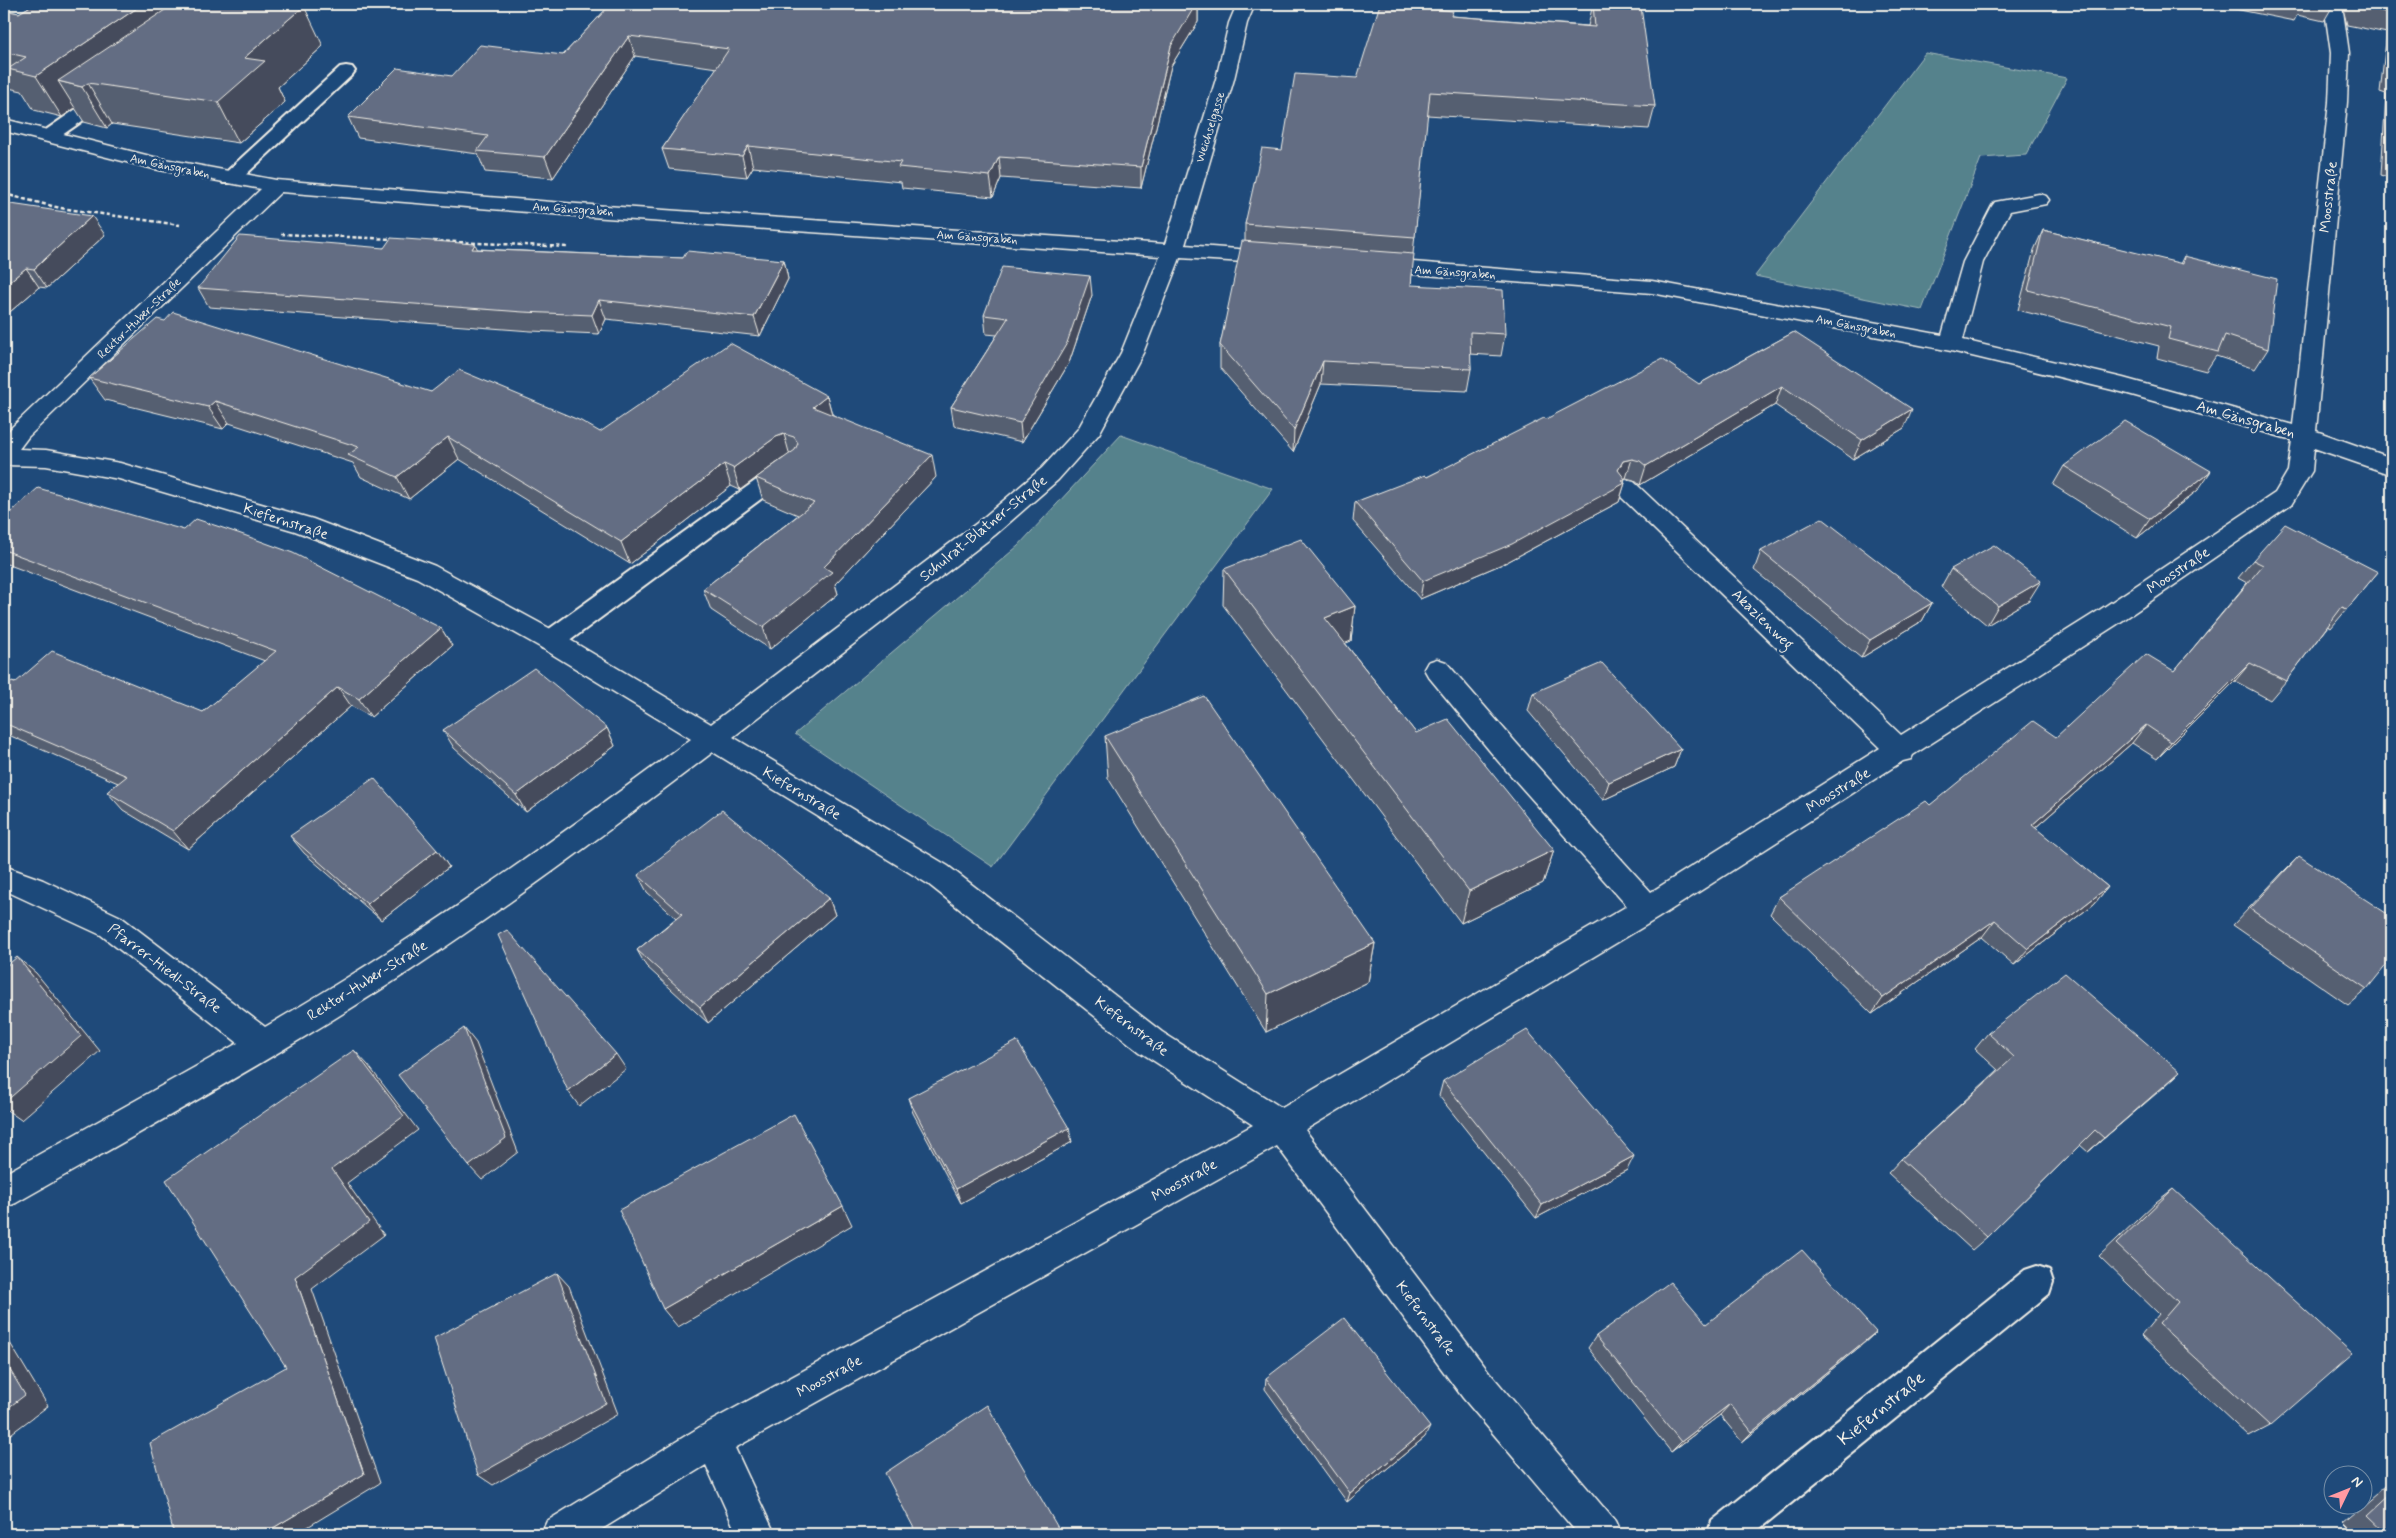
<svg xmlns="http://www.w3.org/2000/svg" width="2396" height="1538" font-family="Mynerve,sans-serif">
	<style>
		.green { fill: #54828c; stroke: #a4baba }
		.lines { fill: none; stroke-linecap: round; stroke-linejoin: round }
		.lane-casing { stroke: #f4f1e8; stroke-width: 4 }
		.street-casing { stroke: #f4f1e8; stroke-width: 3 }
		.path { stroke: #f4f1e8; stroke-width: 2.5; stroke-dasharray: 4 2.5; stroke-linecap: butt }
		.lane { fill: #1f4a7a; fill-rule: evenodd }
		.street { fill: #1f4a7a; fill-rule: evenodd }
		.wall { fill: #555e71; stroke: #f4f1e8 }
		.shaded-wall { fill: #454c5c; stroke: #f4f1e8 }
		.building { fill: #636d83; stroke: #f4f1e8 }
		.labels { text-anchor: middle; stroke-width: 5; stroke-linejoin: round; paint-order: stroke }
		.far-street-label { font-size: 12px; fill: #f4f1e8; stroke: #1f4a7a }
		.street-label { font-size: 15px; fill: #f4f1e8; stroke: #1f4a7a }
		.near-street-label { font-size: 18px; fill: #f4f1e8; stroke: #1f4a7a }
	</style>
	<rect width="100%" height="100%" fill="#1f4a7a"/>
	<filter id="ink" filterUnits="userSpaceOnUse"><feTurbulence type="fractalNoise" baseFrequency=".02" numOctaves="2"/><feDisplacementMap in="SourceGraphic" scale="10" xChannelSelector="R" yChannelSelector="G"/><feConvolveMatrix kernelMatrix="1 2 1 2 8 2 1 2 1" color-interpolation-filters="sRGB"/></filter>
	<g filter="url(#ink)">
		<g class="green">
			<path d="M1925,53L2067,78L2026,155L1981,158L1922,310L1755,276Z"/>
			<path d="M1121,435L1273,489L993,867L795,734L1018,546Z"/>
		</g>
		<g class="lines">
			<g class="lane-casing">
				<g id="lane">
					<path d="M346,66L352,67L355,71L352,75L237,183H223L221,179L223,175L340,67Z"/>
					<path d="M108,90L114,91L117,95L114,99L55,140H43L40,136L43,132L102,91Z"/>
					<path d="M788,460L796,463L799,468L796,473L560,648L551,650L542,648L539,641L542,634L780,463Z"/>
					<path d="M2037,1266L2049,1270L2053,1282L2049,1294L1753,1534H1707L1712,1521L2025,1270Z"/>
				</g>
			</g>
			<g class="street-casing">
				<path id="street" d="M1237,4H1255L1247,23L1234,79L1185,245L1277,252L1284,254L1287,258L1284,262L1277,264L1180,258L1143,353L1099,434L1058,480L995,535L733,737L948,866L1162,1032L1282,1108L1627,906L1498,761L1428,676L1424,669L1428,662L1437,659L1446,662L1518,745L1651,892L1880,748L1618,494L1614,488L1618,482L1626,480L1634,482L1901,735L2098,611L2275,493L2288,471L2292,440L2121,392L1951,351L1652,293L1375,271L1368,269L1365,265L1368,261L1375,259L1652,281L1942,335L1963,262L1992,206L1995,202L2039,194L2046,196L2049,200L2046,204L2010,211L1983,262L1963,340L2123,378L2293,425L2329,102L2331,53L2324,4H2342L2349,53L2347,102L2316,431L2392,458V475L2314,448L2312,471L2291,505L2116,625L1913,755L1911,759L1903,761L1658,918L1305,1130L1489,1372L1615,1521L1621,1534H1578L1463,1398L1277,1146L735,1448L775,1534H737L706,1465L594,1534H541L547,1521L700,1427L1253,1125L1140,1052L928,884L713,752C614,827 515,901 411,970C283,1054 149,1127 16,1203L4,1208V1174L238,1043L101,935L4,890V866L43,880L121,917L265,1027C414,941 553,841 691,739L542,648L417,578L295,531L119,479L46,466L4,465V437L12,427L261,189L154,169L4,131V119L154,157L276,180L577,204L1165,244L1216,79L1229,23ZM281,192L577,216L1160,256L1121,353L1078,429L1042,468L977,523L711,724L560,634L435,566L313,519L120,463L46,450L19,449L28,437Z"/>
			</g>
			<g class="path">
				<path d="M4,194L60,208L180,225"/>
				<path d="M281,234L392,239"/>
				<path d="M433,241L569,247"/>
			</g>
			<use href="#lane" class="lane"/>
			<use href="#street" class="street"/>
		</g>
		<g class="wall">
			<path d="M34,4H290L323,46L278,87L285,102L239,143L112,124L107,128L84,122L75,108L62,117L34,110L22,91L4,87V10L19,13Z"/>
			<path d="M611,4L1069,11L1198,4V22L1171,66L1141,188L1001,178L993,197L902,188L901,182L753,167L747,177L669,169L662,149L717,68L635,56L553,178L485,172L478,154L358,138L348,117L452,76L563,55Z"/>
			<path d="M1593,4L1655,106L1649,129L1427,115L1413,254L1411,285L1505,334L1501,356L1470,354L1471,369L1467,391L1321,384L1293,452L1220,368V345L1245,241V224L1282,150L1357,78L1452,16L1588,26Z"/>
			<path d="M2229,4H2334L2324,21L2297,15L2294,21L2230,8Z"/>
			<path d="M2342,4H2392V178L2381,175L2386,94L2380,92L2387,33L2347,25Z"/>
			<path d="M4,203L105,235L47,288L39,287L4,317Z"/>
			<path d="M2043,230L2180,264L2184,256L2268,349L2255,369L2216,356L2206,371L2157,358L2159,346L2018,310L2034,250Z"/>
			<path d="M384,248L478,249L683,258L784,260L788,279L760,336L606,319L599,334L531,331L209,307L198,288Z"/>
			<path d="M1092,295L1069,363L1022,442L954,426L951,407L997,335L986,334L984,315Z"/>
			<path d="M1794,332L1904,428L1853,459L1775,405L1640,485L1634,480L1626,478L1625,479L1624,482L1625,483L1619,502L1507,562L1420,599L1353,521L1355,502L1427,477L1546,419L1699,384Z"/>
			<path d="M89,378L431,392L600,432L827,396L832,414L936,477L835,584L838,594L770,649L711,610L703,589L798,515L763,500L756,478L766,471L740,490L731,486L630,564L459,459L409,499L361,477L353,463L229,423L223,429L105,400Z"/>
			<path d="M2064,466L2198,490L2137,538L2053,485Z"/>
			<path d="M4,518L441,628L452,646L371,717L351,706L188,849L123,810L107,792L118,783L4,733V680L15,683L203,712L265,661L4,563Z"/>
			<path d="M1761,551L1932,603L1922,621L1861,658L1754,570Z"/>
			<path d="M2253,560L2378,572L2331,628L2328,626L2286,681L2270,700L2235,681L2157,759L2132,743L2035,828L2108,887L2094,904L2014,965L1982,937L1872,1014L1770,914L1779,897L1930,805L2056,737L2174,671L2247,583L2238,578Z"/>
			<path d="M1224,569L1355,606L1351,641L1345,643L1416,733L1554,850L1543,883L1461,923L1223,605Z"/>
			<path d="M1951,569L2029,600L1987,625L1941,587Z"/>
			<path d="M1533,693L1681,749L1674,767L1603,800L1528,711Z"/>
			<path d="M607,728L615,746L526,812L454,748L443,730Z"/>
			<path d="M1105,736L1375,943L1368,982L1266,1032L1108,778Z"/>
			<path d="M290,836L437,850L449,867L381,920L304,853Z"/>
			<path d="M2299,856L2367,989L2348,1005L2233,925L2282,873Z"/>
			<path d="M638,875L829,898L835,915L708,1023L646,966L637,950L676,918L647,892Z"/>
			<path d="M1988,1033L2180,1072L2088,1152L2080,1145L1987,1237L1972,1250L1888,1173L1901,1159L1998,1070L1975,1049Z"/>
			<path d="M1443,1081L1627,1170L1536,1218L1439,1096Z"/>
			<path d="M908,1098L1072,1142L961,1203L913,1113Z"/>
			<path d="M2173,1189L2270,1426L2249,1437L2141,1336L2159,1314L2099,1256L2156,1202Z"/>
			<path d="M1706,1324L1876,1332L1863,1344L1742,1442L1720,1415L1671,1452L1588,1348L1596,1336Z"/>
			<path d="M1266,1378L1425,1437L1347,1502L1265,1389Z"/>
			<path d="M2392,1481V1534H2356L2344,1522Z"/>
		</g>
		<g class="shaded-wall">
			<path d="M143,4H167L182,32L88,83L112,124L107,128L82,87L58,81L75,108L62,117L36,76Z"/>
			<path d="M1189,4H1198V22L1171,66L1141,188V167L1171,46Z"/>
			<path d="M304,6L323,46L278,87L285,102L239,143L218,102L244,58Z"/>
			<path d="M629,36L635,56L553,178L545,157Z"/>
			<path d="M748,146L753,167L747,177L742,156Z"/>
			<path d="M999,157L1001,178L993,197L990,176Z"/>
			<path d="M92,216L105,235L47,288L34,269Z"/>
			<path d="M475,244L484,263L472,249Z"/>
			<path d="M784,260L788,279L760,336L754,317Z"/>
			<path d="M26,268L39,287L4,317V286Z"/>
			<path d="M1090,276L1092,295L1069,363L1022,442L1020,423Z"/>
			<path d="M599,300L606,319L599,334L592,315Z"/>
			<path d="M1323,361L1321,384L1293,452L1294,430Z"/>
			<path d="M1782,386L1775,405L1640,485L1646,466Z"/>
			<path d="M827,396L833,418L813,407Z"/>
			<path d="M215,401L229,423L223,429L208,407Z"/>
			<path d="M1912,409L1904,428L1853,459L1862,440Z"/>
			<path d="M784,434L790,456L782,459L740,490L733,468L776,437Z"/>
			<path d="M448,437L459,459L409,499L397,477Z"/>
			<path d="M932,455L936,477L835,584L838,594L770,649L763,627L824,567Z"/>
			<path d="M1632,459L1626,478L1618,480V470L1623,461Z"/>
			<path d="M724,464L731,486L630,564L621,542Z"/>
			<path d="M2211,471L2198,490L2137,538L2150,519Z"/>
			<path d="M1625,479L1624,483H1625L1619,502L1507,562L1420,599L1423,581Z"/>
			<path d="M2041,581L2029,600L1987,625L1998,606Z"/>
			<path d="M1932,603L1922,621L1861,658L1870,640Z"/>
			<path d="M1355,606L1351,641L1322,653L1325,618Z"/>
			<path d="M441,628L452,646L371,717L359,699Z"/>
			<path d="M2250,663L2235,681L2157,759L2171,742Z"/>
			<path d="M338,687L351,706L188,849L173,831Z"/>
			<path d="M2146,725L2132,743L2019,842L2032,825Z"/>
			<path d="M607,728L615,746L526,812L516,795Z"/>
			<path d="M1681,749L1674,767L1603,800L1609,782Z"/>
			<path d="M437,850L449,867L381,920L367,904Z"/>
			<path d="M1554,850L1543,883L1461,923L1469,891Z"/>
			<path d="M2108,887L2094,904L2014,965L2028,949Z"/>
			<path d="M829,898L835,915L708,1023L700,1007Z"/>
			<path d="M1995,920L1982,937L1872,1014L1883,998Z"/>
			<path d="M1375,943L1368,982L1266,1032L1268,994Z"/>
			<path d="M17,957L36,973L100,1051L21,1120L4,1108Z"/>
			<path d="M464,1028L476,1043L518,1152L482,1180L469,1166Z"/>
			<path d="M354,1050L368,1065L418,1130L347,1183L384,1235L312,1289L380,1483L296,1534H263L364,1474L295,1277L332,1169Z"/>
			<path d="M616,1054L626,1069L579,1106L568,1091Z"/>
			<path d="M2180,1072L2164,1087L2088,1152L2104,1138Z"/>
			<path d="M1069,1128L1072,1142L961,1203L956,1189Z"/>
			<path d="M1634,1156L1627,1170L1536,1218L1542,1205Z"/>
			<path d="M843,1206L852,1225L678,1327L663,1309Z"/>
			<path d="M557,1273L569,1286L618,1414L493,1485L478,1475Z"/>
			<path d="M1876,1332L1863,1344L1742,1442L1752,1432Z"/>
			<path d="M4,1333L48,1406L4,1439Z"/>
			<path d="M1730,1404L1720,1415L1671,1452L1681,1442Z"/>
			<path d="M1430,1427L1425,1437L1347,1502L1350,1493Z"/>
		</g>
		<g class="building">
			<path d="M34,4H143L36,76L8,69L26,57L4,52V10L19,13Z"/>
			<path d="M174,4H290L304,6L244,58L265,61L218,102L88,83L82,87L58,81Z"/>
			<path d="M611,4H1012L1069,11L1074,4H1196L1171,46L1141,167L999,157L990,176L898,167L901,162L748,146L742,156L662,149L729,49L629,36L545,157L477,151L488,136L348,117L397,68L452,76L480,45L563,55Z"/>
			<path d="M1380,4H1387L1453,11L1451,16L1595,27L1593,4L1641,7L1655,106L1430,92L1415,237L1245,224L1262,148L1282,150L1295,74L1357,78Z"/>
			<path d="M2357,4H2392V13L2358,7Z"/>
			<path d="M4,203L92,216L34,269L26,268L4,286Z"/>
			<path d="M2043,230L2183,264L2184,256L2277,279L2268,349L2225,335L2218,352L2168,339L2171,327L2028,290Z"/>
			<path d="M240,236L384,248L391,238L475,244L472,249L683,258L687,251L784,260L754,317L599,300L592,315L523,312L198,288Z"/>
			<path d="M1242,241L1414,254L1411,285L1503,290L1505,334L1470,332L1471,369L1323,361L1294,430L1220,345Z"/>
			<path d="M1002,267L1090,276L1067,343L1020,423L951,407L1008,318L984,315Z"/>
			<path d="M173,312L431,392L459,370L581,421L600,432L730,343L827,396L813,407L932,455L824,567L832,572L763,627L703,589L814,503L756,478L795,450L798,443L794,437L784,434L776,437L733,468L724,464L621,542L448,437L397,477L348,455L359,447L215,401L208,407L89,378L157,319L165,321Z"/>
			<path d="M1794,332L1912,409L1862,440L1782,386L1646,466L1640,461L1632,459L1623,461L1618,470L1625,479L1622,481L1625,483L1512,544L1423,581L1355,502L1425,475L1427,477L1544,418L1546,419L1662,359L1699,384Z"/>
			<path d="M2125,421L2211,471L2150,519L2064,466Z"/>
			<path d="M38,488L184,530L196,519L241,534L293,553L441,628L359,699L338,687L173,831L107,792L127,776L4,723V680L15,683L52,651L203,712L276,651L4,550V518Z"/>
			<path d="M1822,518L1932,603L1870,640L1761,551Z"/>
			<path d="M2285,524L2378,572L2347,609L2342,607L2286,681L2250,663L2171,742L2146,725L2032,825L2108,887L2028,949L1995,920L1883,998L1779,897L1926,801L1930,805L2033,721L2056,737L2146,654L2174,671L2263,565L2253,560Z"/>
			<path d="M1301,539L1355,606L1325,618L1416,733L1448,719L1554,850L1469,891L1224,569Z"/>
			<path d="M1994,545L2041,581L1998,606L1951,569Z"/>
			<path d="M1602,663L1681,749L1609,782L1533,693Z"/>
			<path d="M534,668L607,728L516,795L443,730Z"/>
			<path d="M1204,696L1375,943L1268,994L1105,736Z"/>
			<path d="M374,778L437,850L367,904L290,836Z"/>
			<path d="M722,810L829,898L700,1007L637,950L682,914L638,875Z"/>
			<path d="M2299,856L2392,917V958L2367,989L2250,909Z"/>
			<path d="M507,930L616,1054L568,1091L498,935Z"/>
			<path d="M17,957L81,1036L4,1103V968Z"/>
			<path d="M2065,973L2180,1072L2104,1138L2095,1130L1987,1237L1901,1159L2014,1057L1988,1033Z"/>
			<path d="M464,1028L506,1138L469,1166L398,1075Z"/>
			<path d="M1527,1030L1634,1156L1542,1205L1443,1081Z"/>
			<path d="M1017,1041L1069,1128L956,1189L908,1098Z"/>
			<path d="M354,1050L404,1116L332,1169L369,1222L295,1277L364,1474L263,1534H174L150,1443L286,1367L166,1180Z"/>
			<path d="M794,1114L843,1206L663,1309L619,1210Z"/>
			<path d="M2173,1189L2353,1354L2270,1426L2159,1324L2178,1302L2116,1244Z"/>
			<path d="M1802,1250L1876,1332L1752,1432L1730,1404L1681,1442L1596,1336L1670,1282L1706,1324Z"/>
			<path d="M557,1273L606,1403L478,1475L434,1338Z"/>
			<path d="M1344,1318L1430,1427L1350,1493L1266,1378Z"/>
			<path d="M4,1360L25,1395L4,1411Z"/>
			<path d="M987,1405L1061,1533L1059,1534H917L885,1473Z"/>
			<path d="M2392,1492V1534H2389L2368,1514Z"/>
			<path d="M1505,1527L1511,1534H1496Z"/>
		</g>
	</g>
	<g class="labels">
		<g class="far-street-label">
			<text transform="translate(1210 127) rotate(-73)" y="4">Weichselgasse</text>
			<text transform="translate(170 166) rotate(12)" y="4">Am Gänsgraben</text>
			<text transform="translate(573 209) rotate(4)" y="4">Am Gänsgraben</text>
			<text transform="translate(977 237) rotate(4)" y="4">Am Gänsgraben</text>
			<text transform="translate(1455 272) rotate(4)" y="4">Am Gänsgraben</text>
			<text transform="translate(139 318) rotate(-44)" y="4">Rektor-Huber-Straße</text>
			<text transform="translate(1856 326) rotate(11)" y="4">Am Gänsgraben</text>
		</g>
		<g class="street-label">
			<text transform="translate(2328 197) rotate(-84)" y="5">Moosstraße</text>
			<text transform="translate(2246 419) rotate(16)" y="5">Am Gänsgraben</text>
			<text transform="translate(286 521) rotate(18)" y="5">Kiefernstraße</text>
			<text transform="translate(983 528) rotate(-39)" y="5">Schulrat-Blatner-Straße</text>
			<text transform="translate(2178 570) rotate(-34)" y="5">Moosstraße</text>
			<text transform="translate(1763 619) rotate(44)" y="5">Akazienweg</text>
			<text transform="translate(1838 790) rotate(-32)" y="5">Moosstraße</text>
			<text transform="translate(802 793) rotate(31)" y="5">Kiefernstraße</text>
			<text transform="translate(165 968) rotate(37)" y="5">Pfarrer-Hiedl-Straße</text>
			<text transform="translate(367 980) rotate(-32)" y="5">Rektor-Huber-Straße</text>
			<text transform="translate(1132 1026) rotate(37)" y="5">Kiefernstraße</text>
			<text transform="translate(1184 1180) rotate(-29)" y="5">Moosstraße</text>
			<text transform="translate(1426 1318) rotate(53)" y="5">Kiefernstraße</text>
			<text transform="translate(829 1376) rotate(-29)" y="5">Moosstraße</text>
		</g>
		<g class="near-street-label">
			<text transform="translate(1881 1408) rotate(-39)" y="6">Kiefernstraße</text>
		</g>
	</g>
	<rect width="2396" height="1538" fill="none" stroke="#1f4a7a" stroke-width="20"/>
	<rect x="10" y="10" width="2376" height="1518" fill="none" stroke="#f4f1e8" stroke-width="2" filter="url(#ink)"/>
	<g transform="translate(2348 1490) rotate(47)"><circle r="24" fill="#1f4a7a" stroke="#748da6"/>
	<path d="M0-4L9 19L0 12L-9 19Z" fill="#ff9aa2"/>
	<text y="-8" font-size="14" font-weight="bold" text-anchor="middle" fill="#f4f1e8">N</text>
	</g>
</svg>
